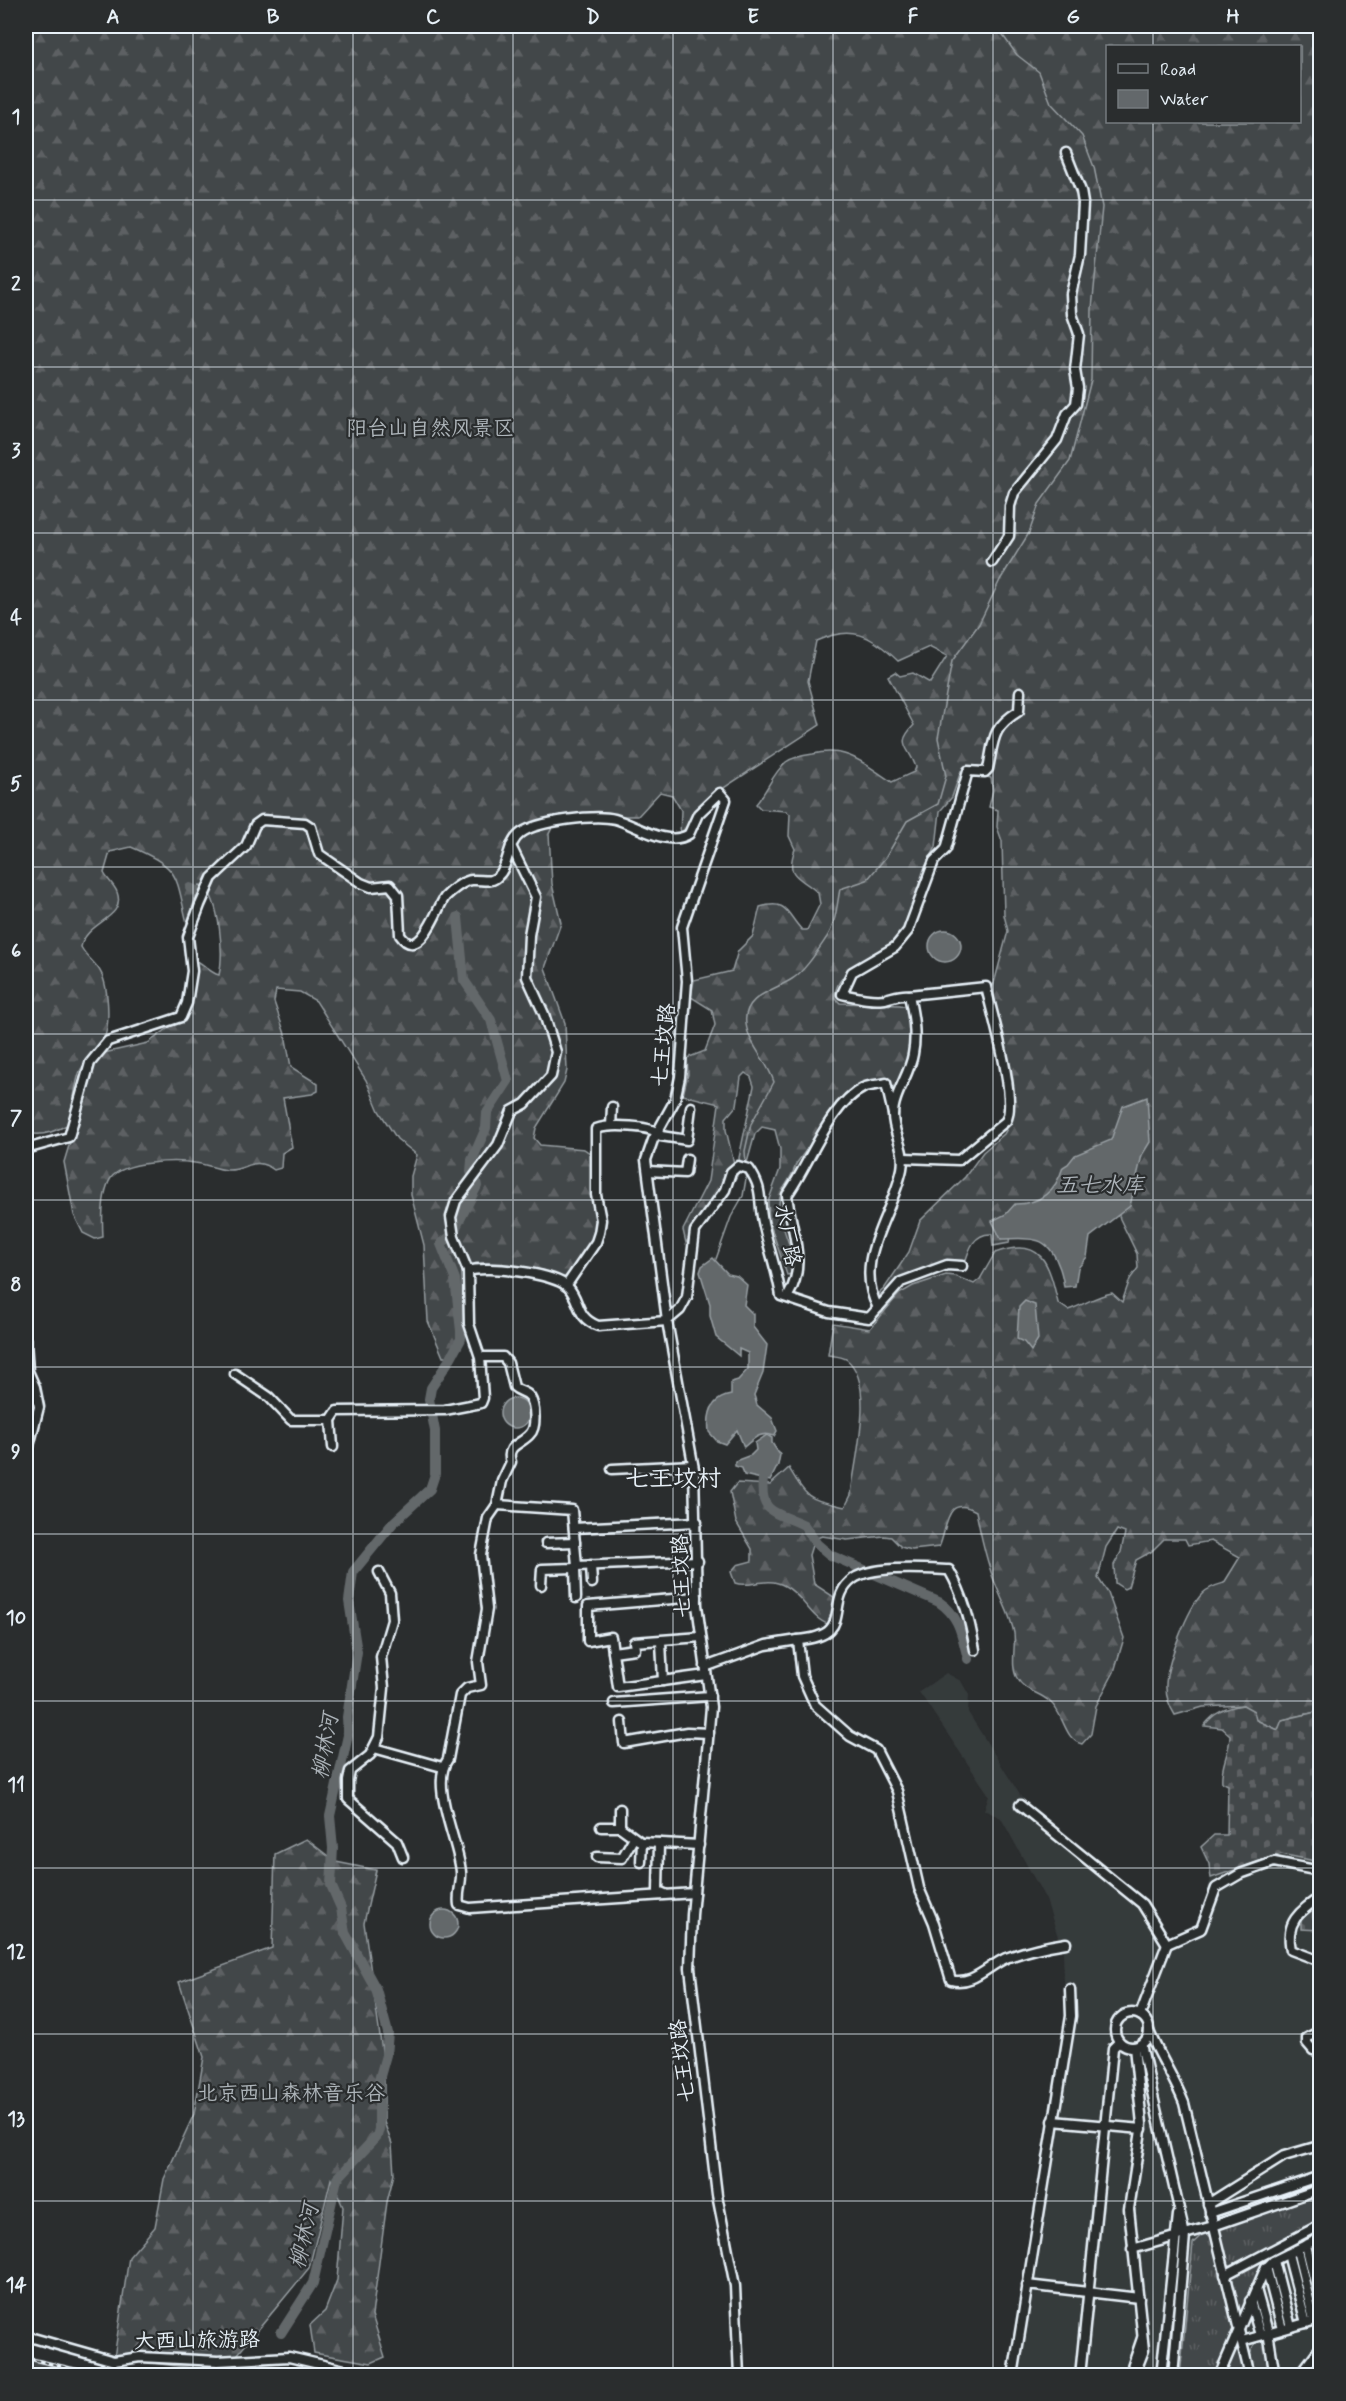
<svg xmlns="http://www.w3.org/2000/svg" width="1346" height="2401" font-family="Mynerve,'LXGW WenKai TC',sans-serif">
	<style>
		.built { fill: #363a3b }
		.grass { fill: url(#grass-tufts); stroke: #959ca0; stroke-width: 1.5 }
		.forest { fill: url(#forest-firs); stroke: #959ca0; stroke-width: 1.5; fill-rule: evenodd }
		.cemetery { fill: url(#cemetery-stones); stroke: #959ca0; stroke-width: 1.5 }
		.water { fill: #63686b; stroke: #989fa3; stroke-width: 1.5 }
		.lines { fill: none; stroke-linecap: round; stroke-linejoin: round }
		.stream { stroke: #989fa3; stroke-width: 1.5 }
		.river { stroke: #63686b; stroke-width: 10 }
		.minor-casing { stroke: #e8f1f8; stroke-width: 13 }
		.minor { stroke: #2a2d2e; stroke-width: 8 }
		.rail-casing { stroke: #e8f1f8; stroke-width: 4 }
		.rail { stroke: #2a2d2e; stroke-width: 1.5; stroke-dasharray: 4.5; stroke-linecap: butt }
		.grid { fill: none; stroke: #e8f1f8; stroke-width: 1.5; stroke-opacity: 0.55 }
		.labels { text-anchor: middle; stroke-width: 4.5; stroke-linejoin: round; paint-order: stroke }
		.park-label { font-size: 21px; fill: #aeb5ba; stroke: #2a2d2e }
		.street-label { font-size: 21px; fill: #e8f1f8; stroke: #2a2d2e }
		.water-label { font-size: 22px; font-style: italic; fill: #acb3b9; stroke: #2a2d2e }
		.quarter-label { font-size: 24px; fill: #e8f1f8; stroke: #2a2d2e }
		.neatline { fill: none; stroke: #e8f1f8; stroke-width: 2 }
		.grid-label { font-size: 20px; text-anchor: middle; font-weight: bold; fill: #e8f1f8 }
	</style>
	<defs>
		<pattern id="grass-tufts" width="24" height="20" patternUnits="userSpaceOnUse" patternTransform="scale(1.5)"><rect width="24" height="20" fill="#424648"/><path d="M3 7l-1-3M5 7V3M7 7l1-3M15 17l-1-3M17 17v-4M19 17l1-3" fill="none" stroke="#5d6163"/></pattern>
		<pattern id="forest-firs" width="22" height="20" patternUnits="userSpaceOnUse" patternTransform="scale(1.5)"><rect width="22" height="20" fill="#424648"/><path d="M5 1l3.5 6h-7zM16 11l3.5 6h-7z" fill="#5d6163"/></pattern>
		<pattern id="cemetery-stones" width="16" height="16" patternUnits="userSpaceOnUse" patternTransform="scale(1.5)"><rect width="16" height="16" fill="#424648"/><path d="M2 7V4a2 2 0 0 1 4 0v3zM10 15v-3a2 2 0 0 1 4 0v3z" fill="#5d6163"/></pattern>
	</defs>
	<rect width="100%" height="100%" fill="#2a2d2e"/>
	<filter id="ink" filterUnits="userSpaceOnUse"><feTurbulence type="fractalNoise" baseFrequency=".0167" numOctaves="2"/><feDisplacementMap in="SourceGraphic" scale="12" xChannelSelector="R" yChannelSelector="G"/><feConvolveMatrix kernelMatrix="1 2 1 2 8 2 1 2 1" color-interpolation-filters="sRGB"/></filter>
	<g filter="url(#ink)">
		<path class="built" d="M946,1673L961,1681L969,1695L968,1712L1025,1803L1144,1899L1170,1939L1197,1926L1211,1878L1281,1854L1320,1862V1904L1301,1918V1929L1320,1930V2375H1008L1065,2013L1063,1952L1046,1900L1001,1818L984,1810L989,1795L919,1692Z"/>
		<g class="grass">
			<path d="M1320,2193V2222L1231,2265L1227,2264L1219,2230L1223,2227Z"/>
			<path d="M1320,2228V2236L1263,2266L1242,2313L1239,2314L1232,2276Z"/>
			<path d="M1205,2232L1212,2238L1236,2331L1217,2375L1180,2376L1193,2243Z"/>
			<path d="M1266,2336L1272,2375H1253C1249,2357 1247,2345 1266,2336Z"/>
			<path d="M1235,2348L1241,2350L1247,2375L1222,2376Z"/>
			<path d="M26,2359L92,2375H26Z"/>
		</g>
		<g class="forest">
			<path d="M26,26H1320V1711L1283,1720L1278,1730L1256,1720L1243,1705L1203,1707L1175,1715C1170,1707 1166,1698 1166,1688C1165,1667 1188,1607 1203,1593C1209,1587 1217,1585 1224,1583L1240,1557L1211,1541L1188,1545L1185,1539H1164L1151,1552L1136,1560L1128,1587L1124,1589L1115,1583L1114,1565L1121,1552L1125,1533L1117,1530L1106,1547L1098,1578L1108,1593L1124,1638L1114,1672L1096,1706L1091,1734L1082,1744C1064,1740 1064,1713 1050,1702C1040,1692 1025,1692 1017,1678C1010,1666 1016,1647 1014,1633C1011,1617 1004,1605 998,1590C987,1566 981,1537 976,1511C944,1494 948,1529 939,1547L912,1550L901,1547L891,1537L884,1536L847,1540L822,1536L814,1539L809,1555L814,1584L834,1597L837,1602L830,1625C810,1619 803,1595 785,1586C766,1575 750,1589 735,1583L731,1572L737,1565L752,1561V1549L736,1522L730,1492L737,1483L770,1485L789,1468C809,1501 807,1498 845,1507L851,1495C854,1462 877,1382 846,1359C841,1356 834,1356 828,1355L833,1323L870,1329L899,1294L913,1286L946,1275L955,1276L974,1284L980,1279L995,1253C1042,1236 1049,1263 1058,1303L1068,1310C1084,1305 1095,1296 1112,1293L1122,1302L1130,1279L1138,1268L1137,1254L1120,1219L1114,1198L1078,1170L1010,1233L1009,1243L993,1246L992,1234C974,1233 969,1249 965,1263L906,1281L883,1298L879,1293L884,1289L909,1252L920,1221L965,1177L983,1152L1004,1134L1012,1120L1013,1086L993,1003V987L1008,931L1004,915L1002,841L997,827L998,810L989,807L993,790L991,778L961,771L952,797L940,811L936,847L924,869L901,939C880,951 834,969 835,998L840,1003L900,1005L907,1007L910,1011L912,1046L893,1107L888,1084L858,1093L833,1113L796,1164C793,1179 778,1190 779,1206C780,1231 796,1248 793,1274L787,1275L769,1221L768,1202L780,1169V1149L775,1130L762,1127L755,1134L745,1170L741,1166L739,1158L754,1086L751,1077L745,1073L741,1077L737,1105L726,1118V1130L737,1176C725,1201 698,1216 686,1243L683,1230L708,1181L719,1104L683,1095L688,1074L687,1058L705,1051L715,1025L712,1010L691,997L694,980L732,971L738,951L753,936L760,907C788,899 786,913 802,930H807L820,904L818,893C801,876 784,879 795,849L789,836L790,814L786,811L761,809L756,804C767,791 773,773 786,762C793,757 805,755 813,754C848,746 864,764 892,782L914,772L916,767C908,745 895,745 914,725L888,676L895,672L900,676L913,673L930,683L947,656L929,647L898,661C870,634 852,625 816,641L808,681L820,725L722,789L713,803L680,837L681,810L672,795L660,792L638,816H596L555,822L549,834L552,884L561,923L545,968L565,1023L567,1070L564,1083L536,1128L534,1138L540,1145L584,1149L594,1156V1208L597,1233L569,1278L476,1263L469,1266C454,1303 484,1320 449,1357H443L428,1321L424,1245L411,1195V1176L417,1155L397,1139L379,1111L366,1080L316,1001L300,992L276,990L274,1002L285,1034L291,1067L318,1084V1091L312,1094L283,1098L292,1147L282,1153L281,1168L274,1170C253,1155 247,1171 227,1170C216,1169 206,1164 195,1163C176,1160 123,1161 111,1178C101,1193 102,1220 103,1237L95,1239L83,1233L74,1215L64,1162L94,1063L104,1053L148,1043L178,1021L195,960C205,964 208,972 219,975C224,954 220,901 204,886L200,885L187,923C175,874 181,868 131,847L110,852L104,873C107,879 115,886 117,892C127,919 86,921 81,947C86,956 92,960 98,968C109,982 111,1026 103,1041C98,1052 86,1059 80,1071C73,1088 75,1108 67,1125C54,1132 39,1138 26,1132ZM1108,46H1300V122H1108Z"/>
			<path d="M306,1839L336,1862L376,1870L364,1923L384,2065V2122L392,2144L394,2174L387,2202L372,2315L385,2357L371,2363L314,2353L310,2325L325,2311L337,2280L343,2207L331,2179L309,2268L223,2372L114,2358L129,2257L155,2227L164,2179L194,2114L204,2057L179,1982L272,1948L275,1854Z"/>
		</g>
		<g class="cemetery">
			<path d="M1243,1705L1254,1711L1256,1720L1278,1730L1282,1720L1320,1711V1862L1281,1854L1211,1878L1209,1864L1201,1847L1214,1835H1227L1228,1785L1222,1782C1220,1766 1230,1753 1230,1735L1222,1728L1204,1726C1214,1712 1226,1708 1243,1705Z"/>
			<path d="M1320,1904V1930L1301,1929V1919Z"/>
		</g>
		<g class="water">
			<circle cx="945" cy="946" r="16"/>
			<path d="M1147,1097L1150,1142L1142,1155L1130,1206L1090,1237L1087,1257L1078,1268L1075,1286L1064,1287C1062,1271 1054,1243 1035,1240C1024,1237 1012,1239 1001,1239L992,1221L1006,1214L1015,1204C1041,1204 1056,1191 1063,1167L1068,1164L1075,1155L1111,1140L1123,1106Z"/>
			<path d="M713,1258L728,1274L737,1276L747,1285L744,1305L753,1314V1327L767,1345L763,1373L754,1395L757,1405L772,1418L777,1431L774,1436C761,1431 754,1438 744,1447L737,1430L725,1444L717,1441L709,1432C707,1414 711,1398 731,1395V1382L738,1380L748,1369V1353L739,1349V1356L716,1337L710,1316V1304L700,1272L702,1266Z"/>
			<path d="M1025,1301L1035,1305L1038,1339L1031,1351L1024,1342L1017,1339L1019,1307Z"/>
			<circle cx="515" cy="1413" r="15"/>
			<path d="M767,1435L772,1438V1443L780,1455L778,1465L770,1481L744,1475L742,1468L735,1466V1461L751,1455L756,1450L755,1443Z"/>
			<circle cx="444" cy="1924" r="14"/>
		</g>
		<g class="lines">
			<g class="stream">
				<path d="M746,1165L745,1151L751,1124L774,1082C768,1062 749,1045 746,1024C742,996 775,990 792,979C805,971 818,950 827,937C836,923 837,904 840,889L867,880L886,857L907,821L938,804L946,776L938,738L952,661L979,624L1000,580L1029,533L1039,504L1070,461L1091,380L1092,309L1102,207L1094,167L1082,136L1051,103L1039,72L1017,55L996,26"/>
				<path d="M716,1259L731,1217L743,1196L747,1173"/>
			</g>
			<g class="river">
				<path d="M190,888L201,893"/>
				<path d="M458,917L464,980L491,1020L508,1081L487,1113L486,1128L472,1160L471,1172"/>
				<path d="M763,1479C759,1516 778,1512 804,1525L817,1544L830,1555L939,1602C960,1616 962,1636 968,1659"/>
				<path d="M281,2333L313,2283L337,2179L377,2136L379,2129V2080L386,2055L388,2033L376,1989L345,1933L341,1908L331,1885L333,1848L330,1816L348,1735L347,1717L357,1652L349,1601L353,1572L393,1523L430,1489L435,1474V1431L429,1399L431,1388L450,1359L461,1339V1331L455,1279L441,1244L452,1235L477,1186L476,1181"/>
			</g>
			<g class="minor-casing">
				<g id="minor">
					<path d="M992,562L1009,536L1010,506L1014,493L1057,440L1067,414L1076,404L1078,388L1075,370L1079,334L1072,314L1071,294L1080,255L1083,203L1081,191L1066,153"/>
					<path d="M511,846L536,897L529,935L527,977L544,1014L556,1052L551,1076L525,1104L512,1111L498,1145L456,1201L451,1217L454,1237L468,1271C486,1265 554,1273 568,1287C581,1301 575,1317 598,1326L667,1321L680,1310L687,1297L695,1231L725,1190L731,1172L738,1166L749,1169C764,1190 758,1200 763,1222C768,1247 777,1270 781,1296L829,1312L869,1318L901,1282L947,1265L962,1266"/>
					<path d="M611,1126L612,1107"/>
					<path d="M26,1149L69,1137L90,1063L108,1041L181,1017L187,1003L192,971L188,937L200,905L212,878L246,846L255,825L262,820L305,823L311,827L319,854L361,883L371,887L390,885L398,895L400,935C420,964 437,907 445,897C451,891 463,881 472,880C482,879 491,884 498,876C509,867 506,844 521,833C538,821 596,814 615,819C636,825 668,848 689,834L698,814L720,793L726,800L682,927L687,981L680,1077L675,1100L653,1140L646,1160L667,1321L694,1469L697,1605L711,1707L692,1915L690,1968L717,2195L735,2286L739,2376"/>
					<path d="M904,1158L959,1160L1006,1121C1018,1100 992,1014 986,987L909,995"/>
					<path d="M648,1171L685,1173L687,1159"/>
					<path d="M566,1286L596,1242L599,1233L601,1220L596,1195V1129C609,1124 654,1125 661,1136L687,1140L691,1107"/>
					<path d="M788,1296C808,1262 791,1232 787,1195C809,1166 829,1104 863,1088C869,1085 879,1085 886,1083L893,1114"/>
					<path d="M878,1308C852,1259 892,1217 902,1169C906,1148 893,1135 893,1115C893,1095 910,1074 913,1054C917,1034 913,1014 909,995C900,994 894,997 885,999C871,1001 856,997 842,994L852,972L895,947L908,931L934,861L946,849L968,771L985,772L988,769C994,740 991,728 1019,711L1020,692"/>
					<path d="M26,1341L28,1371L35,1387L39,1407L26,1458"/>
					<path d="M480,1357H503L508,1363L514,1387C519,1392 526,1391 530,1397C535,1405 537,1427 530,1434C522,1444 505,1445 511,1462L502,1481L497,1505L488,1518L481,1555L487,1609L478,1662L481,1685L467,1688L460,1695L448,1759C429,1785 459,1843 461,1872C462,1883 457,1893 459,1905L470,1908L694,1893"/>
					<path d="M235,1374L269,1397L291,1420H331"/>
					<path d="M333,1447L331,1420L337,1411L445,1410L481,1403L483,1398L480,1357L469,1324L468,1271"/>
					<path d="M612,1469L693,1465"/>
					<path d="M497,1505L572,1510L577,1566L698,1561"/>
					<path d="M574,1528L697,1522"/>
					<path d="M546,1543L575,1542"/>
					<path d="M591,1565L592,1583"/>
					<path d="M575,1568L576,1598"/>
					<path d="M379,1572L390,1593L392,1620L381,1657L384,1688L379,1737L370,1755L350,1771L348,1781V1799L397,1842L403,1857"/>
					<path d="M541,1585L542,1569L575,1568L577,1566"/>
					<path d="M701,1637L634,1642L635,1649L613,1652L618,1687L706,1675"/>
					<path d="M798,1640C857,1636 823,1601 853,1579C873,1565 925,1569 949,1570C964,1596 970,1621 975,1650"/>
					<path d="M661,1642L663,1681"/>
					<path d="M613,1652L611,1637L588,1641V1606L697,1597"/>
					<path d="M705,1667L766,1645L798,1640L802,1676L815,1705L850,1736L876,1750L897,1791L919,1888L934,1923L951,1980C972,1986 988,1966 1006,1958C1025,1951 1046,1946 1066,1943"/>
					<path d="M614,1703L710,1696"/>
					<path d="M622,1722L624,1743L687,1732L709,1733"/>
					<path d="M374,1748L442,1767"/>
					<path d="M1020,1805L1142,1904L1167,1944L1201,1929L1216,1888L1240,1874L1274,1862L1320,1871"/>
					<path d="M620,1809V1827"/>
					<path d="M601,1827H620L638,1840"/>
					<path d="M659,1843L658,1891L665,1894"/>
					<path d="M597,1857L622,1858L633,1839"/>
					<path d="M641,1862L642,1842L699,1845"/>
					<path d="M1320,1897C1299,1912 1285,1922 1291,1950L1320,1961"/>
					<circle cx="1132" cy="2030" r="17"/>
					<path d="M1140,2015L1167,1944"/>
					<path d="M1149,2031C1159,2056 1174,2077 1184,2103L1250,2376"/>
					<path d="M1320,2031L1307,2038V2043L1313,2050L1320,2051"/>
					<path d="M1141,2044L1185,2235L1173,2376"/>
					<path d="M1053,2121L1142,2129"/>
					<path d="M1208,2204L1284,2156L1315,2147L1320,2143"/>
					<path d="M1210,2213L1320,2176"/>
					<path d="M1315,2240L1320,2263"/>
					<path d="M1306,2245L1320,2303"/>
					<path d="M1132,2249L1213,2226L1320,2189"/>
					<path d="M1297,2250L1314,2320"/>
					<path d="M1288,2254L1306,2323"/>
					<path d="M1274,2261L1291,2327"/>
					<path d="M1266,2267L1282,2329"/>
					<path d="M1225,2275L1320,2225"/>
					<path d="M1027,2285L1139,2298"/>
					<path d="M1256,2289L1268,2332L1275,2376"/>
					<path d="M1250,2301L1260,2335"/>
					<path d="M26,2336L114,2361L140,2357L218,2361L289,2357L370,2376"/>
					<path d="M1242,2341L1320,2319"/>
					<path d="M1013,2376L1071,2016L1070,1989"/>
					<path d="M1080,2376L1113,2048L1119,2042"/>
					<path d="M1129,2376L1142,2338"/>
					<path d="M1134,2376L1144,2350L1129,2209L1142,2124L1134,2047"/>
					<path d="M1161,2376L1178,2215"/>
					<path d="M1219,2376L1265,2269L1273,2261L1320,2238"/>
					<path d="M1299,2376L1320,2348"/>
					<path d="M1315,2376L1320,2373"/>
				</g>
			</g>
			<use href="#minor" class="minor"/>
			<g class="rail-casing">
				<path id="rail" d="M26,2358L104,2376"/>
			</g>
			<use href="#rail" class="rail"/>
		</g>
	</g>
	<path class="grid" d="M193,26V2376M353,26V2376M513,26V2376M673,26V2376M833,26V2376M993,26V2376M1153,26V46M1153,122V2376M26,200H1320M26,367H1320M26,533H1320M26,700H1320M26,867H1320M26,1034H1320M26,1200H1320M26,1367H1320M26,1534H1320M26,1701H1320M26,1868H1320M26,2034H1320M26,2201H1320"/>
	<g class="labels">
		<g class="park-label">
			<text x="430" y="435">阳台山自然风景区</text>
			<text x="291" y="2100">北京西山森林音乐谷</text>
		</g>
		<g class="street-label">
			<text transform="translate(663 1045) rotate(-84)" y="7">七王坟路</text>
			<text transform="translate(788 1235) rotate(79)" y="7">水厂路</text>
			<text transform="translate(681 1576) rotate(-92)" y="7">七王坟路</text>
			<text transform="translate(682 2061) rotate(-97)" y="7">七王坟路</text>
			<text transform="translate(197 2340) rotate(-1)" y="7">大西山旅游路</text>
		</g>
		<g class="water-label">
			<text x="1100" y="1192">五七水库</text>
			<text transform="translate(324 1746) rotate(-80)" y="8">柳林河</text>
			<text transform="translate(303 2236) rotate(-77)" y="8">柳林河</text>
		</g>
		<g class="quarter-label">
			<text x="673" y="1486">七王坟村</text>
		</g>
	</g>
	<rect width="1346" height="2401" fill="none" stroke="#2a2d2e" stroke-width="66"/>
	<rect x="1106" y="45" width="195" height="78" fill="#2a2d2e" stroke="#767b7f" stroke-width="1.5"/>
	<rect x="1118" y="64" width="30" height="9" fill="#2a2d2e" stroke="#767b7f" stroke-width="1.5"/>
	<text x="1160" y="75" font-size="18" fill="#e8f1f8">Road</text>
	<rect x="1118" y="90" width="30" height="18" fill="#63686b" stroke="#767b7f" stroke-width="1.5"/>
	<text x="1160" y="105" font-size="18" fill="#e8f1f8">Water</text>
	<rect x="33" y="33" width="1280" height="2335" class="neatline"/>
	<g class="grid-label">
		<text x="113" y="23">A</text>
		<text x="273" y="23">B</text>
		<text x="433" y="23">C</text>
		<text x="593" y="23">D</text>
		<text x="753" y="23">E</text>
		<text x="913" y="23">F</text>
		<text x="1073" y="23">G</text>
		<text x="1233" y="23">H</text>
		<text x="16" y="123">1</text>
		<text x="16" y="290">2</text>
		<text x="16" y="457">3</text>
		<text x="16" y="624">4</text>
		<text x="16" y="790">5</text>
		<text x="16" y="957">6</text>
		<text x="16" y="1124">7</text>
		<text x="16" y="1291">8</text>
		<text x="16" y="1458">9</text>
		<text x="16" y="1624">10</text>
		<text x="16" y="1791">11</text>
		<text x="16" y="1958">12</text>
		<text x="16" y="2125">13</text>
		<text x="16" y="2291">14</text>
	</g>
</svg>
